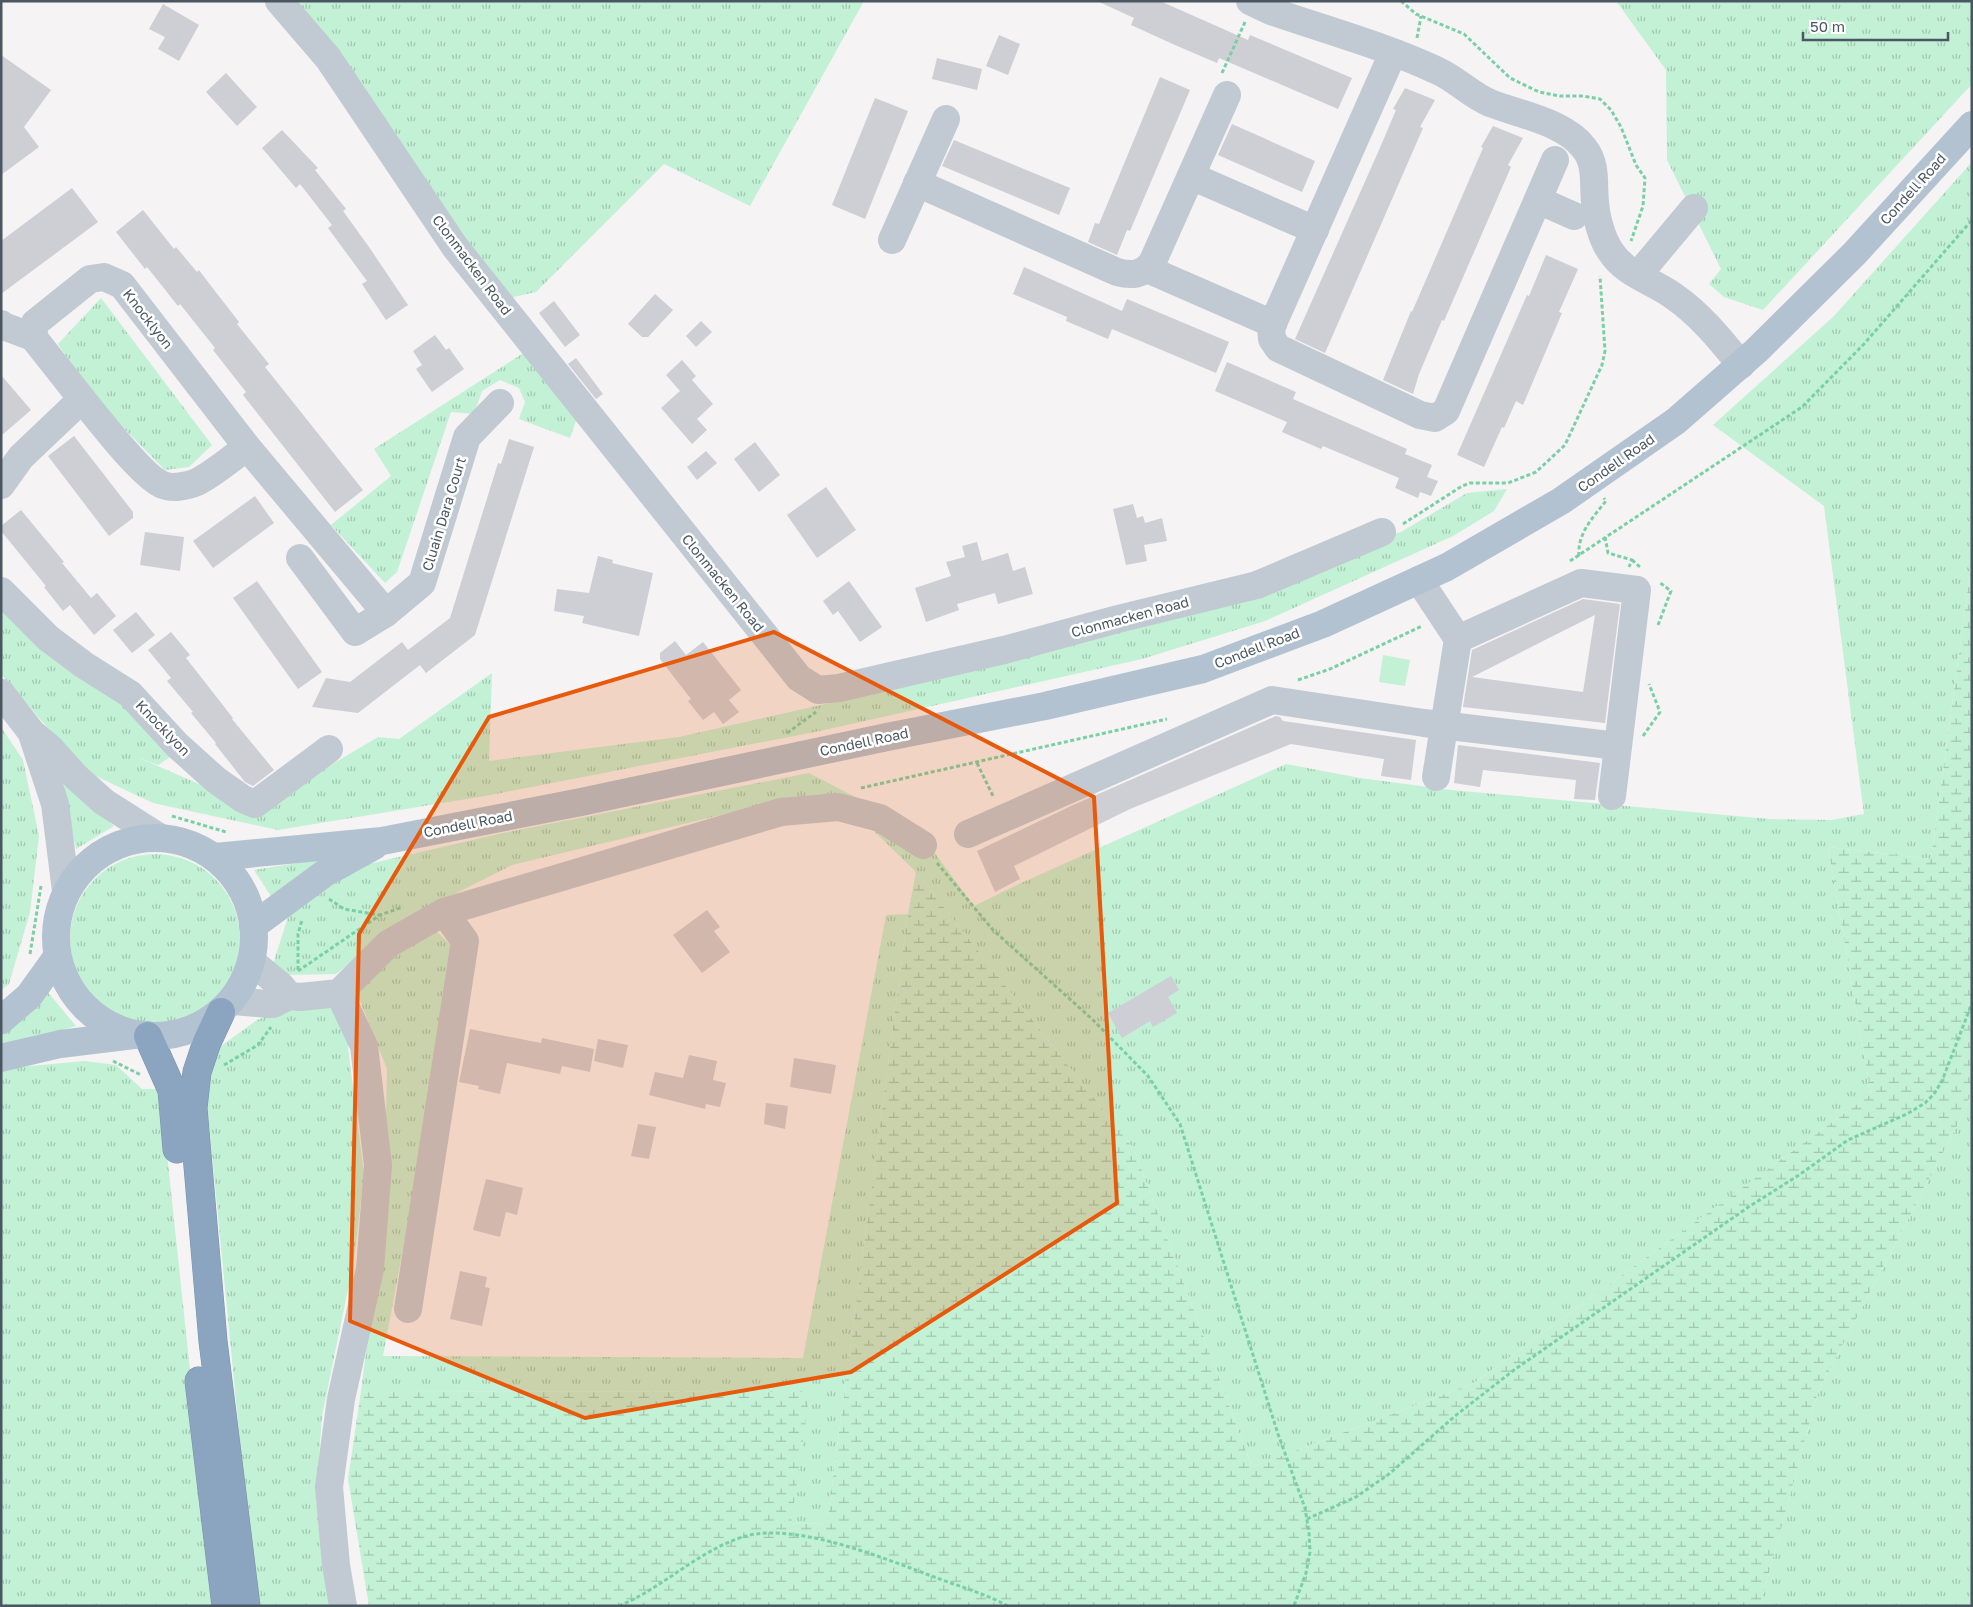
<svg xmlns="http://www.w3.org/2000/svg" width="1973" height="1607" font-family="'Golos Text',sans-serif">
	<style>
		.grass { fill: url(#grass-tufts) }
		.wetland { fill: url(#wetland-marsh) }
		.park { fill: #c3f1d5 }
		.building { fill: #cdcfd5; fill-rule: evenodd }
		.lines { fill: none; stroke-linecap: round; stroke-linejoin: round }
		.highway-casing { stroke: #7690ad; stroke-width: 29 }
		.path { stroke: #7ad0a6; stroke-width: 3; stroke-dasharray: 4 2.5; stroke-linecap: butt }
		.minor { stroke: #c1cad2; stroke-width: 28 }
		.major { stroke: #b3c2d1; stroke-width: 28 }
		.highway { stroke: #8ba5c1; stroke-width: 28 }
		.marked { fill: #e8590c; fill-opacity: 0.2; stroke: #e8590c; stroke-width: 4; stroke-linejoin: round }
		.labels { text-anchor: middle; stroke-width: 5; stroke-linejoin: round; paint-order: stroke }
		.street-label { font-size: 14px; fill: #4a5661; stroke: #fff }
	</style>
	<defs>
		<pattern id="grass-tufts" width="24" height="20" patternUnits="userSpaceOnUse" patternTransform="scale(1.25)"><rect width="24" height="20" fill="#c3f1d5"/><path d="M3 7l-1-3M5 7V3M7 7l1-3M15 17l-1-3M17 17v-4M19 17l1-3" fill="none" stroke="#a0c6b0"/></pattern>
		<pattern id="wetland-marsh" width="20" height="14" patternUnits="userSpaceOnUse" patternTransform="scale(1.25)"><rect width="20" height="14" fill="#c3f1d5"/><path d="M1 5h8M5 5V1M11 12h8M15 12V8" fill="none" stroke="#a0c6b0"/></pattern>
	</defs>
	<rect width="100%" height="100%" fill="#f5f3f3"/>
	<g class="grass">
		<path d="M291,1H864L750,206L664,164L536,292L509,298Z"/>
		<path d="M1616,1H1972V84L1763,310L1724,297L1709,284L1721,269L1667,160L1666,70Z"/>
		<path d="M1972,162V559L1931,859L1828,847L1871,1094L1474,1383L1252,1467L1134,1149L916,872L845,803H771L512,865L415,914L336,974L287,975L273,964L290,911L334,872L503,833L809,773L917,829L974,906L1019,884L1286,764L1360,778L1451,790L1769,819L1831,820L1864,814L1824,506L1713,425L1834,316Z"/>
		<path d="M101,298L212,445L189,467L165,470L93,397L58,344Z"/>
		<path d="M525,352L579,412L570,438L519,419L525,402L519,388L500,380L482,391L474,414L451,412L397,572L385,583L331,525L391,476L374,449Z"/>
		<path d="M1507,489L1494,511L1453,536L1265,621L1142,659L820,731L485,796L278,830L153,803L85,771L1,674V603L124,700L176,753L158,765L137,757L215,791L250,813L378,737L399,739L492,673L489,761L679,737L843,700L1102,616L1401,532L1467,493Z"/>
		<path d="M1,727L23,760L39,836L30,912L9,984L1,990Z"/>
		<path d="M55,764L88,803L114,826L76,849Z"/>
		<circle cx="155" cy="939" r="85"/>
		<path d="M328,858L274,901L254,870Z"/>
		<path d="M908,914L827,1523L790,1524L809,1392L361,1391L384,1211L387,1069L357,993L408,941L435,930L453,947L452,987L383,1356L803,1358L886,915Z"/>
		<path d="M46,990L76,1026L1,1046V1031Z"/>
		<path d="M330,1007L346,1032L364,1174L354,1260L322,1416L316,1498L330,1606H256L205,1083L217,1049L257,1020L285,1009Z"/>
		<path d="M84,1061L116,1065L142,1089H157L163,1116L215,1606H1V1072L9,1068Z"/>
		<path d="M1972,1091V1606H1760L1818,1392L1962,1116Z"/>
	</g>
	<path class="wetland" d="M1972,559V1091L1962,1116L1818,1392L1760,1606H369L348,1479L361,1391L810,1392L791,1524L827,1523L908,914L916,872L1134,1149L1252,1467L1474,1383L1871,1094L1828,847L1931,859Z"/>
	<path class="park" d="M1383,655L1410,660L1405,686L1379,682Z"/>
	<g class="building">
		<path d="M1097,1H1160L1248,40L1250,35L1352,78L1338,109L1219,58L1217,63L1175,45L1131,25L1134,18Z"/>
		<path d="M163,4L199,25L179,61L158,49L165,37L149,29Z"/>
		<path d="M999,35L1020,44L1008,75L986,66Z"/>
		<path d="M1,55L51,90L24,127L39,147L1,175Z"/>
		<path d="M937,58L982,69L977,90L932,79Z"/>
		<path d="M226,73L257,107L237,126L206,92Z"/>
		<path d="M1160,77L1190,90L1130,231L1127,230L1117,255L1088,242L1095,223L1099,224Z"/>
		<path d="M1405,88L1435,100L1420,127L1423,128L1325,353L1295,339L1379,150L1396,110L1393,109Z"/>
		<path d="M875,98L908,111L865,219L832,205Z"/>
		<path d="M1232,124L1315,161L1302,192L1218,155Z"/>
		<path d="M1493,126L1523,138L1508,165L1511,167L1444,321L1442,320L1419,374L1413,394L1383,380L1411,311L1412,312L1483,148L1481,147Z"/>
		<path d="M282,130L318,168L315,170L346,209L343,211L369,247L408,305L386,320L362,284L367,281L328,228L332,225L300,184L296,188L262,148Z"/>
		<path d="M954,140L1070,188L1059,215L942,166Z"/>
		<path d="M72,188L98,222L1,294V241Z"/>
		<path d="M143,210L174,249L176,247L197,272L199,270L208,282L239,322L237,324L269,364L265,367L363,490L335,512L243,395L246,392L213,350L215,348L180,304L178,306L147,267L145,269L116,232Z"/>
		<path d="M1546,255L1578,269L1559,312L1562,313L1523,405L1516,401L1504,428L1502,427L1484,467L1457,455L1527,295L1529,296Z"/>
		<path d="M1024,267L1122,311L1127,299L1229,342L1216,373L1112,329L1108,339L1066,321L1067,317L1013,294Z"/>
		<path d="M655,294L673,310L648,337H642L628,324Z"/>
		<path d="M554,301L580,335L565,347L539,313Z"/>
		<path d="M701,321L712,332L696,347L686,336Z"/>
		<path d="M435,335L446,350L449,348L464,369L432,392L416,369L422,365L413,351Z"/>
		<path d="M576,358L603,394L596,399L568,364Z"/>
		<path d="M682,360L696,376L692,380L713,404L697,419L707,430L692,444L661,408L680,391L666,375Z"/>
		<path d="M1227,362L1296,392L1293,399L1407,449L1405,454L1432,465L1427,477L1438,481L1431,496L1420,492L1418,498L1395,488L1399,478L1323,446L1321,449L1282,432L1287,422L1215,391Z"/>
		<path d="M1,375L31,410L1,436Z"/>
		<path d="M74,436L133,512V518L109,536L48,456Z"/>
		<path d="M509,439L534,447L475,635L426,673L420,665L358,713L312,707L326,678L350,682L402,642L408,650L450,618L498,463L501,464Z"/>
		<path d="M755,442L780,475L759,492L734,459Z"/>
		<path d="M706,451L717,463L697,480L687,467Z"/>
		<path d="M826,487L856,530L817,558L787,515Z"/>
		<path d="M255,496L274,523L213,568L193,541Z"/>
		<path d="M1133,504L1137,518L1143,516L1145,523L1162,518L1167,541L1144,545L1147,561L1126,565L1113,509Z"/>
		<path d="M21,510L64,562L62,563L91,598L97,593L116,616L94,635L70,605L63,611L44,587L46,586L1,531V526Z"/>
		<path d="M145,532L184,537L180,571L140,565Z"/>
		<path d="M977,542L982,561L1008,553L1013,571L1025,567L1033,594L998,604L995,593L957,604L959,610L926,622L915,588L951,576L946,562L965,557L962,546Z"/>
		<path d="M598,556L613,560L612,563L653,573L639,636L582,623L584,616L554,611L557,589L589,593Z"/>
		<path d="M257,581L322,672L298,689L233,598Z"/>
		<path d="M849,581L882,627L860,642L838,611L833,615L823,601Z"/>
		<path d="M1583,599L1620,604L1605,723L1463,707L1472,650ZM1595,615L1583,692L1472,677L1549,638Z"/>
		<path d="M136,612L155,635L132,653L113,630Z"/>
		<path d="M171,632L190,655L186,658L233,718L232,719L274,770L253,786L245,782L215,744L216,743L191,713L193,712L167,681L171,678L148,650Z"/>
		<path d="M675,641L686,655L703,642L741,690L729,700L739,712L723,724L714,712L703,720L688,701L691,699L660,659V653Z"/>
		<path d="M1276,716L1280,717L1283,721L1416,740L1411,780L1381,776L1384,759L1291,744L1130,809L1014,866L1020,879L995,892L977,851L1071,806Z"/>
		<path d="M1458,745L1600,763L1595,800L1574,799L1576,780L1483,770L1480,787L1454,783Z"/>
		<path d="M707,910L720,927L714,931L730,952L702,973L673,935Z"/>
		<path d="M1171,976L1179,990L1168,997L1177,1013L1153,1027L1150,1021L1122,1038L1108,1013Z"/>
		<path d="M470,1029L541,1043L542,1038L594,1049L590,1072L562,1066L560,1074L507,1063L500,1094L478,1089L479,1086L459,1082Z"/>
		<path d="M598,1039L628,1045L623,1068L594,1061Z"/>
		<path d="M689,1055L717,1061L713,1080L726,1083L720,1107L706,1104L705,1109L649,1095L655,1072L683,1078Z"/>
		<path d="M794,1058L836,1065L831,1094L790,1087Z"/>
		<path d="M766,1103L788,1106L785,1129L764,1124Z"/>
		<path d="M638,1124L656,1127L649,1159L631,1156Z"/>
		<path d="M486,1179L523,1188L517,1215L506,1212L500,1237L473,1230Z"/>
		<path d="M460,1271L487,1277L485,1287L490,1288L482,1326L450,1319Z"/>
	</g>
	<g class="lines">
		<g class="highway-casing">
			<g id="highway">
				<path d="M221,1012L207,1042L197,1072L193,1108L213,1341L246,1606"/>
				<path d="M148,1036L172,1090L177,1149"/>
				<path d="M199,1381L226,1606"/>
			</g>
		</g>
		<g class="path">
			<path d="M1401,1L1416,14L1464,34L1510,78L1539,92L1560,96H1583L1600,99L1611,110L1621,127L1636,165L1645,178L1643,206L1631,241"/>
			<path d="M1417,38L1421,16"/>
			<path d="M1222,73L1245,22"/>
			<path d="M1403,524L1462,486L1470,483H1508L1536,472L1565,445L1602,365L1605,351L1600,276"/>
			<path d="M1605,537L1608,553L1632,560L1629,567"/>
			<path d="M1579,556C1577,534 1593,517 1606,501L1604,498"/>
			<path d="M1632,560L1640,567"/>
			<path d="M1570,561L1802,407L1864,344L1972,220"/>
			<path d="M1658,625L1671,591L1659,582"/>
			<path d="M1298,680L1330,669L1422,626"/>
			<path d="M787,733L816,712"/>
			<path d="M1643,736L1660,712L1649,684"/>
			<path d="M977,763L994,798"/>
			<path d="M861,788L1167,719"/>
			<path d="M172,816L226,832"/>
			<path d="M937,863L993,930L1092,1019L1148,1076L1180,1124L1278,1434L1305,1508L1309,1533L1310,1552L1306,1573L1294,1606"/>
			<path d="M329,899L344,909L379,915"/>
			<path d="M30,954L41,886"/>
			<path d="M298,970V934L302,920"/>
			<path d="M298,971L380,915L403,907"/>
			<path d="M113,1061L141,1075"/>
			<path d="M224,1065L258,1045L271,1027"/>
			<path d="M1307,1519L1356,1497L1389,1474L1455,1416L1514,1370L1747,1208L1799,1175L1848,1140L1907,1114L1925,1103L1934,1094L1942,1081L1972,1003"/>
			<path d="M619,1606C663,1588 700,1549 746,1536C798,1522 888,1560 937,1578C961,1587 986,1594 1008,1606"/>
		</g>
		<g class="minor">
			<path d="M279,1L328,58L455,247L799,678L818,690L839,688L1004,650L1118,619L1257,585L1382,532"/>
			<path d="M1250,1L1271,11C1326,30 1385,46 1438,71C1456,79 1471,95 1490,103C1518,114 1565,122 1584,148C1597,164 1593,183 1595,202C1596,217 1602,240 1611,252C1625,274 1652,281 1672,295C1700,314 1720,339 1741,365"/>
			<path d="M1393,53L1271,328L1272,339L1278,348L1420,415L1435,418L1446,411L1555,160"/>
			<path d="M1191,176L1315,230"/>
			<path d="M917,183L1117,272C1132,276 1142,275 1152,263L1227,95"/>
			<path d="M1538,200L1574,216"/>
			<path d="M892,240L946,119"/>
			<path d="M1147,269L1273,324"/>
			<path d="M1638,275L1694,208"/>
			<path d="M1,324L3,326L33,337"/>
			<path d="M82,399C97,417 143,478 163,485C172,489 188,486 197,482C213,474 232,458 247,447"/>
			<path d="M1,485L21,457L82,399L33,337L35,323L90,279L104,277L122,285L247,447L386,613"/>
			<path d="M300,558L355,632L386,613L422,583L467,437L500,403"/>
			<path d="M1419,580L1458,639"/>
			<path d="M1,591L48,638L84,665L130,694L177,745L216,780L243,799L255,804L329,749"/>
			<path d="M1,693L32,733L51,749L76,777L104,802L159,837"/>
			<path d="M32,734L55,804L66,891"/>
			<path d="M1436,777L1458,639L1581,583L1637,590L1612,796"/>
			<path d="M968,834L1272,700L1424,723L1618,746"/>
			<path d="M252,962L281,986L289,996"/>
			<path d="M339,993L364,1046L378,1165L370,1269L341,1399L329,1487L336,1565L343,1606"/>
			<path d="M233,1001L268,1004H273L289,996L301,997L339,993L388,944L444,912L781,812L838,807L880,818L923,845"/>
			<path d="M408,1309L465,941L444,912"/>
		</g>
		<g class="major">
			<circle cx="155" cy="937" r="99"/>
			<path d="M215,857L382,841L581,802L887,737L1045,706L1203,669L1323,624L1447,567L1561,501L1676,421L1756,351L1855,253L1972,125"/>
			<path d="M253,926L325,873L374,846"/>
			<path d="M1,1020L29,996L57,957"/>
			<path d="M1,1058L60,1044L134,1035"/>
		</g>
		<use href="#highway" class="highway"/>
	</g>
	<path class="marked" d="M774,632L1094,797L1117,1203L851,1372L585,1418L350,1321L359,934L489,717Z"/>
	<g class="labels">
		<g class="street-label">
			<text transform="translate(1913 189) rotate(-48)" y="5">Condell Road</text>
			<text transform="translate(472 265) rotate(53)" y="5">Clonmacken Road</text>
			<text transform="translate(148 319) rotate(52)" y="5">Knocklyon</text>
			<text transform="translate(1616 463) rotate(-35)" y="5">Condell Road</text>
			<text transform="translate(444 514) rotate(-73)" y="5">Cluain Dara Court</text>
			<text transform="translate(723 583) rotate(51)" y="5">Clonmacken Road</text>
			<text transform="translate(1130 617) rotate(-15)" y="5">Clonmacken Road</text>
			<text transform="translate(1257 648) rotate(-21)" y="5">Condell Road</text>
			<text transform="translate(163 728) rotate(46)" y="5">Knocklyon</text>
			<text transform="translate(864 742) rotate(-12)" y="5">Condell Road</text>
			<text transform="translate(468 824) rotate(-11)" y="5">Condell Road</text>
		</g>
	</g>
	<rect width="1973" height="1607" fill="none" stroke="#4a5661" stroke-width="5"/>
	<path d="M1803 32v8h145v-8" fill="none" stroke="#4a5661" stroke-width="2.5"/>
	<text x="1810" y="32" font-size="15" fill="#4a5661" stroke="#ffffff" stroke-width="4" paint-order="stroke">50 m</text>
</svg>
